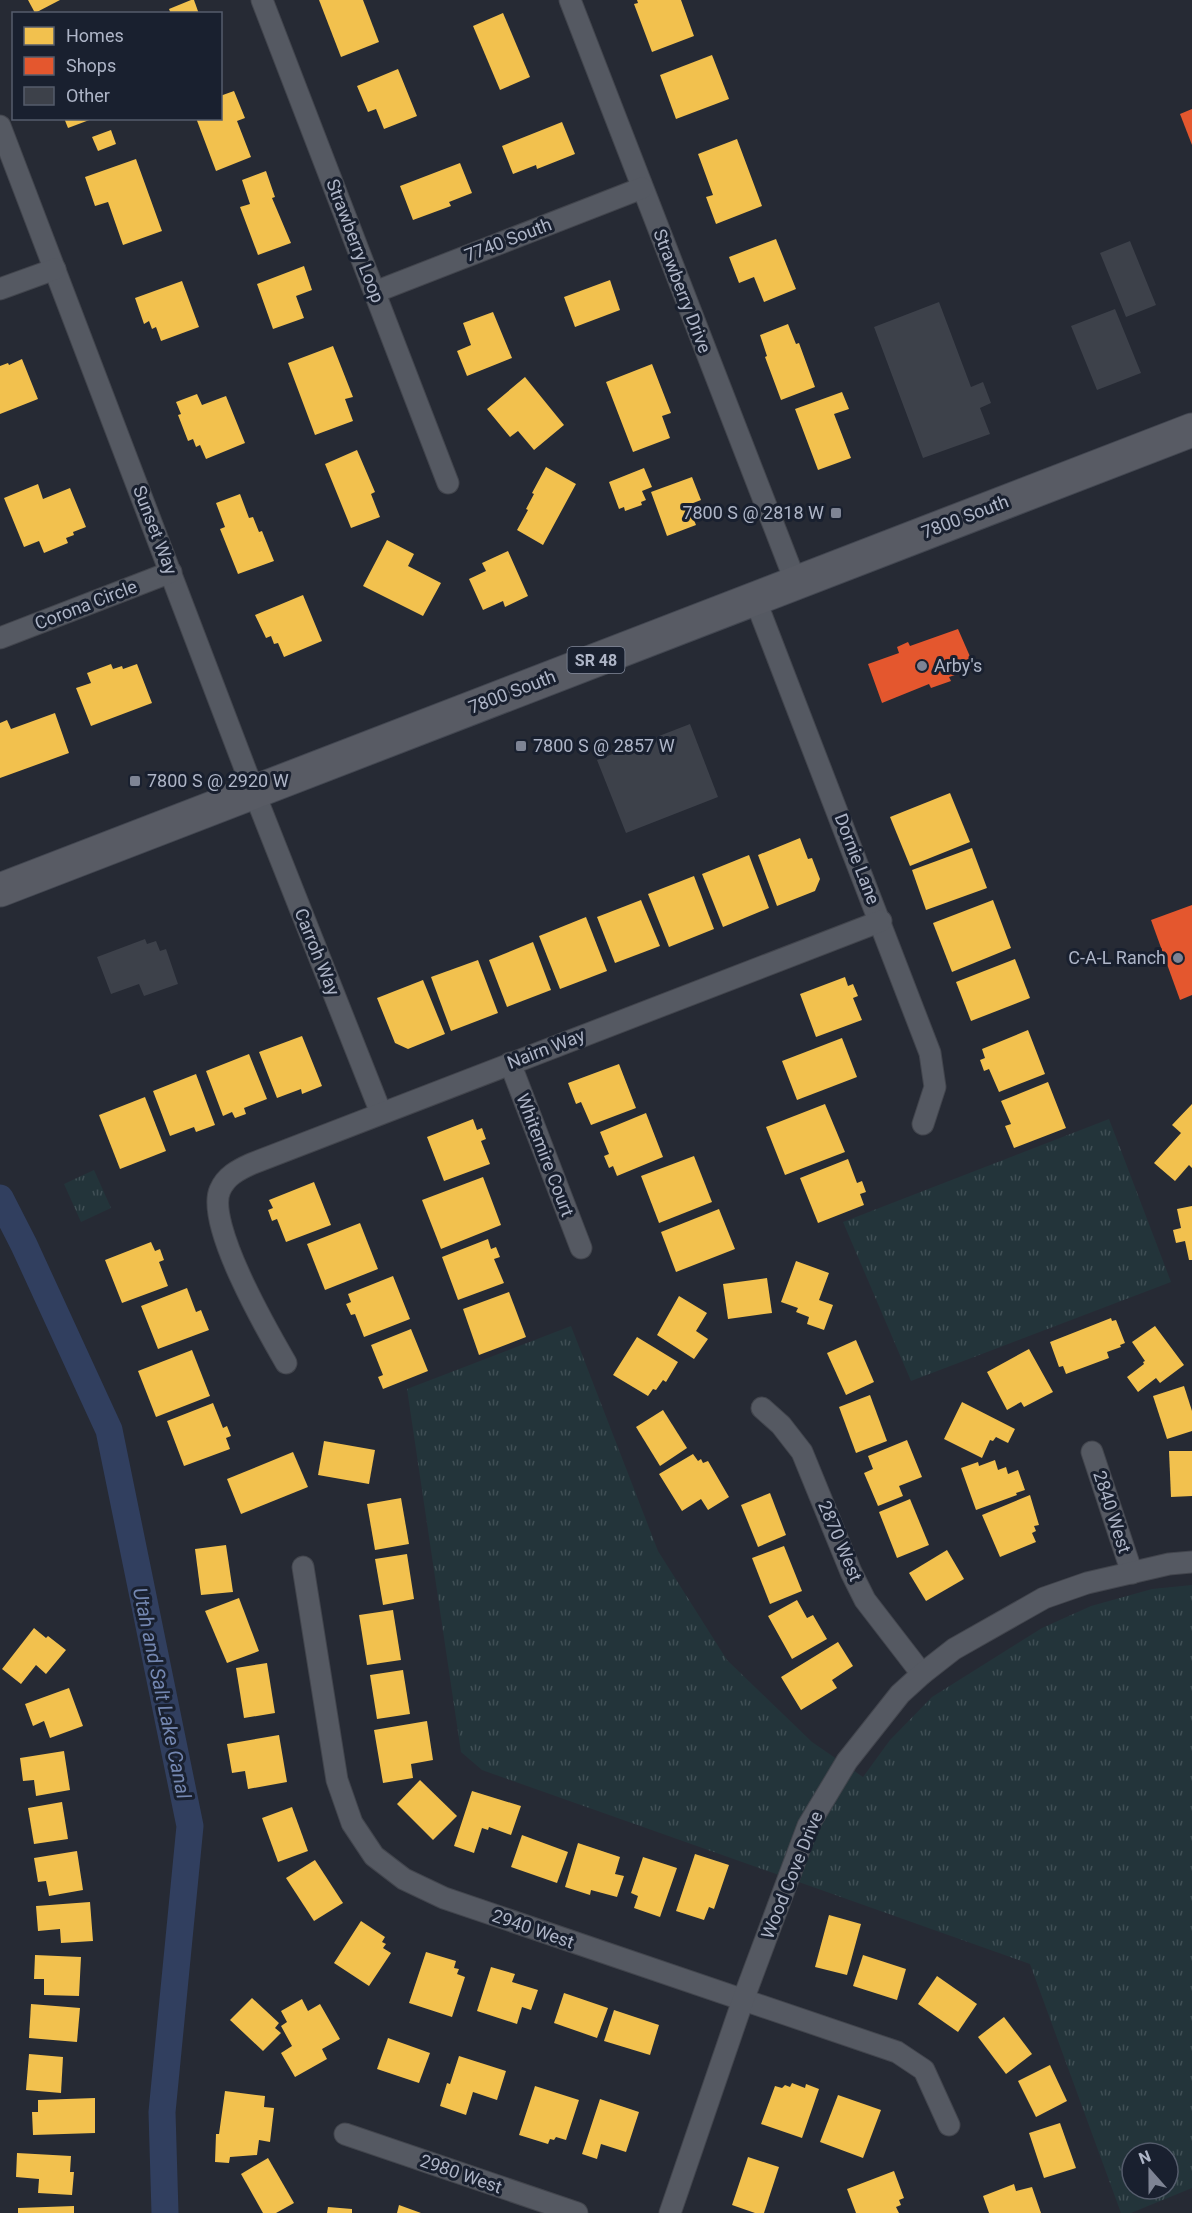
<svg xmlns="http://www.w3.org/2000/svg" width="1192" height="2213" font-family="Roboto,sans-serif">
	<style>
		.park { fill: url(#park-tufts); fill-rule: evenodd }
		.homes { fill: #f2c14e }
		.shops { fill: #e4572e }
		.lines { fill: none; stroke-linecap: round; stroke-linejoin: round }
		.canal { stroke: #313f5f; stroke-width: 27 }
		.building { fill: #3d414a }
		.minor-casing { stroke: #42454d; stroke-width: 23 }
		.primary-casing { stroke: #434751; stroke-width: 35 }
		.minor { stroke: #555962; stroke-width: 21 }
		.primary { stroke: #585b64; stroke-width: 33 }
		.poi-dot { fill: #7e8494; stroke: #19202f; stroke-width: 2 }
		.labels { text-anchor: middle; stroke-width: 6; stroke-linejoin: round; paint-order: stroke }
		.shield { fill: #19202f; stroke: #818899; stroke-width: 1.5 }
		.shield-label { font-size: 16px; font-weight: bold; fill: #aeb5c7 }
		.street-label { font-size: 18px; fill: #aeb5c7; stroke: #19202f }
		.poi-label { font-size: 18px; fill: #aeb5c7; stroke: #19202f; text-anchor: start }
		.water-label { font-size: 20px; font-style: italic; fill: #7487b1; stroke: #19202f }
	</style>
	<defs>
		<pattern id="park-tufts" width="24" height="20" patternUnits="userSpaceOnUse" patternTransform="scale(1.5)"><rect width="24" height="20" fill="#23343a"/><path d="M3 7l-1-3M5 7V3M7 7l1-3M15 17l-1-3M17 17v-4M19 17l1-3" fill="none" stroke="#404f55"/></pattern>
	</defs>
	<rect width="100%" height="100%" fill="#262a34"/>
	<g class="park">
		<path d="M1109,1119L1171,1282L911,1381L843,1222Z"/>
		<path d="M94,1170L111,1208L81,1222L64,1184Z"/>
		<path d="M571,1326L658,1551L727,1660L812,1742L863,1777L890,1740L932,1697L1042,1628L1091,1606L1152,1589L1192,1585V2188L1131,2213H1121L1030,1964L482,1770L461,1752L407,1389ZM1132,2153H1168V2189H1132Z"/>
	</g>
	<g class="homes">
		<path d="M28,0H60L35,13Z"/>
		<path d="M191,0H194L199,14H171L169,9Z"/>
		<path d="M319,0H363L379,42L341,57Z"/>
		<path d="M637,0H681L694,36L652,52L634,4L638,3Z"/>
		<path d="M503,13L530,77L500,90L473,26Z"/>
		<path d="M712,55L729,99L676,119L660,75Z"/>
		<path d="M398,69L417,116L384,129L376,109L368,112L357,86Z"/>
		<path d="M234,91L245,118L237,121L251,157L216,171L196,118H220V96Z"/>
		<path d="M64,118H92V119L68,128Z"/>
		<path d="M562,122L575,154L537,169L536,165L513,174L502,146Z"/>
		<path d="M111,130L116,144L98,151L92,137Z"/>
		<path d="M737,139L762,206L716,224L706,197L713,195L698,154Z"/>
		<path d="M136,159L162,231L123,245L108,202L95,206L85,177Z"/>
		<path d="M460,163L472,193L449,202L451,206L413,220L400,186Z"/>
		<path d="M266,171L275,197L272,198L291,243L258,255L240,207L250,204L242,180Z"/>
		<path d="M776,239L796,289L764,302L754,277L739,283L729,257Z"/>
		<path d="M304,266L312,290L296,296L304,318L273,329L257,284Z"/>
		<path d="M610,280L620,310L575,327L564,297Z"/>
		<path d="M182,281L199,327L161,341L156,327L152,329L149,321L144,324L135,298Z"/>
		<path d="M493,312L512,358L467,376L457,351L471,345L463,323Z"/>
		<path d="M788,324L796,344L799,343L815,387L781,400L765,357L767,356L760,335Z"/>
		<path d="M333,346L353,397L345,399L353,421L315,435L288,363Z"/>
		<path d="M22,359L38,399L0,414V366L8,363L9,365Z"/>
		<path d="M652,364L671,413L662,416L670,438L633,452L606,382Z"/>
		<path d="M525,377L564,425L534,450L518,431L510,437L487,409Z"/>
		<path d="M842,392L849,409L834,414L851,458L818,470L795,409Z"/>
		<path d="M197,394L202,405L226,396L245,443L206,459L200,445L196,447L193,439L188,441L178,415L181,414L176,402Z"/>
		<path d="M357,450L375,492L371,494L380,517L351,528L325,464Z"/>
		<path d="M546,467L576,484L543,545L517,530L528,510L526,509L534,494L532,493Z"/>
		<path d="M644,468L652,487L642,491L646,500L641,502L642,505L625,511L624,507L619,509L609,482Z"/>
		<path d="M692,477L701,500L688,505L696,525L667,536L651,492Z"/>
		<path d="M38,484L43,499L70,488L86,527L73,532L74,535L66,538L68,543L44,553L39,541L24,547L4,498Z"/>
		<path d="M240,494L249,518L253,517L259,532L262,531L274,561L238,574L220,529L225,527L216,503Z"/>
		<path d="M387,540L414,554L408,566L441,583L423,616L363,586Z"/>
		<path d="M508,551L528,596L505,607L503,601L483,610L469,579L486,571L482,563Z"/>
		<path d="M303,595L322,641L284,657L278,643L274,644L271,636L266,638L255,615Z"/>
		<path d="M111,664L113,669L122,666L123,669L137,664L152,703L91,726L76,688L91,683L87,673Z"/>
		<path d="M55,713L69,753L0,778V723L7,720L11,729Z"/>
		<path d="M950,793L970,842L910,866L890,817Z"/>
		<path d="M800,838L808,859L812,858L820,879L815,891L777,906L758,855Z"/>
		<path d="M972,848L987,888L926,910L912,870Z"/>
		<path d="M749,855L769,908L723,927L702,874Z"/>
		<path d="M694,876L714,929L669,947L648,894Z"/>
		<path d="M641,900L660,946L615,963L597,917Z"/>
		<path d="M993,900L1011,948L952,972L933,923Z"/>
		<path d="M586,917L607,971L560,989L539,936Z"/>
		<path d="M533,942L551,990L507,1007L489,960Z"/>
		<path d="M1015,959L1030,998L971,1021L956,982Z"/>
		<path d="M478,960L498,1013L451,1031L431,977Z"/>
		<path d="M845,977L848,986L853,984L858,996L853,998L862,1020L816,1037L800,994Z"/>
		<path d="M423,980L445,1034L408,1049L395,1043L377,998Z"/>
		<path d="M1028,1030L1045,1074L999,1092L989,1069L984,1071L980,1060L985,1058L982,1049Z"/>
		<path d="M302,1036L322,1086L302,1094L301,1089L277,1098L259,1052Z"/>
		<path d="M842,1038L857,1077L797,1100L782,1061Z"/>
		<path d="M249,1054L267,1099L244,1108L246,1114L235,1118L232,1112L223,1116L206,1071Z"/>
		<path d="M619,1064L636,1108L591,1125L581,1102L576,1104L568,1083Z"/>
		<path d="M196,1074L215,1125L196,1132L194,1127L170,1136L153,1091Z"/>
		<path d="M1048,1082L1066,1128L1014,1148L1005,1126L1011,1124L1001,1101Z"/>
		<path d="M145,1097L166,1151L120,1169L99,1115Z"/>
		<path d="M825,1104L845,1152L785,1175L766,1127Z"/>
		<path d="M1192,1104V1168L1189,1165L1175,1181L1154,1163L1181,1133L1172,1125Z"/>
		<path d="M646,1113L663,1157L617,1176L613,1166L609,1168L604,1156L609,1154L600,1132Z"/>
		<path d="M473,1119L477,1130L482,1128L486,1139L481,1141L490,1164L444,1181L427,1137Z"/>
		<path d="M694,1156L712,1202L659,1223L641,1176Z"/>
		<path d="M848,1159L857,1183L862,1181L866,1192L860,1194L864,1205L818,1223L800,1178Z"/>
		<path d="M483,1177L501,1225L441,1249L422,1200Z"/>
		<path d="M314,1182L331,1225L286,1242L277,1219L272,1221L268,1210L273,1208L269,1200Z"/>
		<path d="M1192,1206V1260H1189L1185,1241L1176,1243L1173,1230L1181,1228L1177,1209Z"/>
		<path d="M719,1209L735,1249L676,1272L661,1232Z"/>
		<path d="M360,1223L378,1269L325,1290L307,1244Z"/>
		<path d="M488,1239L491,1249L496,1247L500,1257L494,1259L504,1283L458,1300L442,1257Z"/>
		<path d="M151,1242L155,1251L160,1249L164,1260L159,1262L168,1286L122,1303L105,1260Z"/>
		<path d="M796,1261L829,1273L819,1300L833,1305L824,1330L807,1324L809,1317L796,1312L798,1308L781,1302Z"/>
		<path d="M393,1276L410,1319L364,1337L355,1314L351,1315L346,1304L351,1302L348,1294Z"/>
		<path d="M767,1278L772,1313L728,1319L723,1284Z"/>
		<path d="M187,1288L196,1312L201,1310L209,1330L158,1349L141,1306Z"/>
		<path d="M509,1292L526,1337L479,1355L463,1309Z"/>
		<path d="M679,1296L707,1313L696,1331L708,1339L694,1359L657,1335Z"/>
		<path d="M1111,1318L1112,1321L1116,1320L1125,1343L1120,1345L1121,1347L1107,1352L1109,1358L1066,1374L1063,1366L1059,1367L1050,1342Z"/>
		<path d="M1155,1326L1184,1365L1160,1383L1156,1378L1138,1392L1127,1377L1144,1364L1143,1362L1145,1361L1132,1342Z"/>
		<path d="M411,1329L428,1371L383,1389L378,1377L383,1375L371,1345Z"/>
		<path d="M637,1337L678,1362L666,1382L663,1380L656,1390L653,1389L648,1396L613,1375Z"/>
		<path d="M856,1340L874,1382L846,1395L827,1353Z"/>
		<path d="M1029,1349L1053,1392L1024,1407L1021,1402L1007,1410L987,1372Z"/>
		<path d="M192,1350L210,1396L156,1417L138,1371Z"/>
		<path d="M1184,1386L1192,1411V1431L1167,1439L1153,1396Z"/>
		<path d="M870,1395L887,1441L856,1453L839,1407Z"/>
		<path d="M962,1402L1015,1429L1008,1443L996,1437L993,1441L990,1440L982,1458L944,1439Z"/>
		<path d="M213,1403L223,1428L227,1426L231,1436L226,1438L230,1449L184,1466L167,1421Z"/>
		<path d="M663,1410L687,1448L660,1466L636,1427Z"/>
		<path d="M907,1440L922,1477L899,1486L903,1496L878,1506L864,1473L873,1469L868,1456Z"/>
		<path d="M324,1441L375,1450L369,1484L318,1475Z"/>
		<path d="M1169,1451H1192V1496L1171,1497Z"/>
		<path d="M293,1452L308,1487L241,1514L227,1479Z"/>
		<path d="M693,1454L698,1461L701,1459L703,1463L708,1461L729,1497L708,1510L701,1499L682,1511L659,1474Z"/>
		<path d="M995,1460L998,1470L1006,1467L1008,1474L1018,1470L1025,1490L1016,1493L1017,1495L976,1510L961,1468L978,1462L979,1466Z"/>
		<path d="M770,1493L786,1535L758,1547L741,1505Z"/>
		<path d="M1030,1495L1039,1525L1034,1526L1036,1531L1032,1533L1036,1542L1000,1557L982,1515Z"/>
		<path d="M401,1498L409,1544L375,1550L367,1504Z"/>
		<path d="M910,1499L929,1545L897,1558L879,1512Z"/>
		<path d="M226,1545L233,1592L201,1595L195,1549Z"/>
		<path d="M784,1546L802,1591L770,1604L752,1558Z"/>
		<path d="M947,1550L964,1579L926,1601L909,1573Z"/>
		<path d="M407,1554L414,1599L383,1605L375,1559Z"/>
		<path d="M239,1598L259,1651L227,1663L205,1611Z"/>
		<path d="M797,1600L807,1618L813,1615L827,1639L792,1659L768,1616Z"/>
		<path d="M393,1610L401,1660L367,1665L359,1615Z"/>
		<path d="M34,1628L46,1638L48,1636L66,1650L46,1674L36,1665L21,1684L2,1669Z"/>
		<path d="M838,1642L853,1666L832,1680L837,1688L801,1710L781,1677Z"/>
		<path d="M267,1663L275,1713L244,1718L236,1668Z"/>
		<path d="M403,1670L410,1714L377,1719L370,1675Z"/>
		<path d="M69,1688L83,1726L50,1738L44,1721L33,1726L25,1704Z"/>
		<path d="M427,1721L433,1760L411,1764L413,1778L383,1783L374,1730Z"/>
		<path d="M279,1735L287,1782L248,1789L245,1771L232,1773L227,1744Z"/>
		<path d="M64,1751L70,1790L36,1796L34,1780L23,1781L20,1758Z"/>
		<path d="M420,1780L457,1816L433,1840L397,1804Z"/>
		<path d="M472,1791L521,1806L511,1835L489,1827L488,1830L482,1828L474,1853L454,1846Z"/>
		<path d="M62,1802L68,1839L34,1844L28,1808Z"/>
		<path d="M292,1807L308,1851L278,1862L262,1818Z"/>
		<path d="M522,1835L568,1852L557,1883L511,1867Z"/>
		<path d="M578,1843L620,1857L615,1874L624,1876L617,1897L591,1890L590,1895L565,1887Z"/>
		<path d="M77,1851L83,1890L49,1896L46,1881L38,1882L34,1858Z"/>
		<path d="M695,1854L729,1865L714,1909L709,1907L704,1920L676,1911Z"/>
		<path d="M643,1857L677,1868L660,1917L634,1908L638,1896L631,1893Z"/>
		<path d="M315,1860L343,1903L314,1921L286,1878Z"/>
		<path d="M90,1902L93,1941L61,1943L60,1929L38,1931L36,1906Z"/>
		<path d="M829,1915L861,1924L847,1975L815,1967Z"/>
		<path d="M361,1921L385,1937L382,1942L386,1944L383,1948L391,1953L369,1986L334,1963Z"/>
		<path d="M426,1952L456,1961L454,1968L459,1969L457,1974L465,1977L452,2017L409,2003Z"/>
		<path d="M35,1955L81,1957L79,1996L44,1995V1979H34Z"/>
		<path d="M863,1955L906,1969L897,2000L853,1986Z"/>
		<path d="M491,1967L515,1974L512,1982L538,1990L531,2010L522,2007L517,2024L477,2011Z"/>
		<path d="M937,1976L977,2004L958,2032L918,2004Z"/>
		<path d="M564,1993L608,2008L597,2038L554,2023Z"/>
		<path d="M252,1998L279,2023L275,2028L281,2033L263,2051L230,2020Z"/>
		<path d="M302,1999L308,2011L320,2004L340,2039L322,2049L327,2059L295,2077L281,2053L292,2046L281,2026L287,2022L281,2011Z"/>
		<path d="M31,2004L80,2008L77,2042L29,2038Z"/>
		<path d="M614,2010L659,2025L650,2055L604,2041Z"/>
		<path d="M1004,2017L1032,2054L1006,2074L978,2037Z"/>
		<path d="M388,2038L430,2053L419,2083L377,2069Z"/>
		<path d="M29,2054L63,2057L61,2093L26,2090Z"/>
		<path d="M459,2056L506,2071L497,2100L473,2092L466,2115L440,2106L447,2083L450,2084Z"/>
		<path d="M1050,2065L1067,2101L1036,2117L1018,2081Z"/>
		<path d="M792,2083L805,2088L806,2084L819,2089L802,2138L761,2124L775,2086L782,2088L785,2085L790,2087Z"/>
		<path d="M535,2086L579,2100L566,2140L556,2137L554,2140L550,2139L548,2144L519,2135Z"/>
		<path d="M225,2091L265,2096L264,2107L274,2108L270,2142L259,2140L257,2155L230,2157L229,2163L215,2162L216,2134H219Z"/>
		<path d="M838,2095L881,2110L863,2158L820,2142Z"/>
		<path d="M95,2098V2133L33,2135L32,2112H38V2100Z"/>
		<path d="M600,2099L639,2112L626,2152L601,2144L597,2159L582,2154Z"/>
		<path d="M1060,2123L1076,2168L1044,2178L1029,2133Z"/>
		<path d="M17,2153L71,2156L70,2172H74L72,2195L38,2193L39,2179L16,2177Z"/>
		<path d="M748,2157L779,2167L764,2213H755L732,2205Z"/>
		<path d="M268,2158L294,2203L276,2213H263L241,2174Z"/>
		<path d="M894,2171L904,2198L899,2200L901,2205L896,2207L899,2213H856L847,2189Z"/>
		<path d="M1014,2184L1016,2191L1032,2187L1041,2213H989L983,2196Z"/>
		<path d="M399,2205L421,2213H397Z"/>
		<path d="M74,2206V2213H18V2208Z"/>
		<path d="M328,2207L352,2209V2213H327Z"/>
	</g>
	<g class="shops">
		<path d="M1192,109V145L1180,114Z"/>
		<path d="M958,629L975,668L949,677L951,681L931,688L929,684L882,703L868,664L899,653L897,647L908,642L910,646Z"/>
		<path d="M1192,905V995L1180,1000L1151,920Z"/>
	</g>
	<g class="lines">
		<path class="canal" d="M0,1198L24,1245L109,1430L190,1826L162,2112L165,2213"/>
	</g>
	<g class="building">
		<path d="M1130,241L1156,305L1126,317L1100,253Z"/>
		<path d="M939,302L971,387L983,382L991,403L980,408L990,434L923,458L874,327Z"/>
		<path d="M1115,309L1141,373L1097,390L1071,326Z"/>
		<path d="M690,724L718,797L626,833L597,760Z"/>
		<path d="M145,939L147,944L156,941L160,951L166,949L178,984L144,996L139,984L111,994L97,957Z"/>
	</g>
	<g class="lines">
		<g class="minor-casing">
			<g id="minor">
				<path d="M262,0L448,483"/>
				<path d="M570,0L796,583"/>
				<path d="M0,126L254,792L381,1113"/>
				<path d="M0,289L55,269"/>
				<path d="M375,292L642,188"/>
				<path d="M755,599L930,1053L935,1087L923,1124"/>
				<path d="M0,638L171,572"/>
				<path d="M510,1063L581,1248"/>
				<path d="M286,1363C268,1332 205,1223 220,1190C226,1176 238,1170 251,1164L881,921"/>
				<path d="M762,1408L781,1425L802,1452L851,1572L865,1600L922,1674"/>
				<path d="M1092,1452L1132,1573"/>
				<path d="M303,1567L337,1780L352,1823L374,1856L404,1879L444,1898L897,2052L924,2070L949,2125"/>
				<path d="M345,2134L577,2213"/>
				<path d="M670,2213L743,2000L808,1826L847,1761L900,1694L922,1674L954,1649L1044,1598L1087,1583L1169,1564L1192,1562"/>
			</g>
		</g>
		<g class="primary-casing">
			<path id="primary" d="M0,890L1192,430"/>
		</g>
		<use href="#minor" class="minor"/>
		<use href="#primary" class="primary"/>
	</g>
	<g class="poi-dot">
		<rect x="830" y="507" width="12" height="12" rx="3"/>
		<circle cx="922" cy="666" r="6"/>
		<rect x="515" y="740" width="12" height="12" rx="3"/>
		<rect x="129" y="775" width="12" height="12" rx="3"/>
		<circle cx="1178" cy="958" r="6"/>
	</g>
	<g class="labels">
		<rect class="shield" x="567.5" y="647" width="57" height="26" rx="4.5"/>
		<g class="shield-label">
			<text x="596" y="666">SR 48</text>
		</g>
		<g class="street-label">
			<text transform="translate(508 240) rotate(-21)" y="6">7740 South</text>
			<text transform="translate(355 241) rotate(69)" y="6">Strawberry Loop</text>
			<text transform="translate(682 291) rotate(69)" y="6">Strawberry Drive</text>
			<text transform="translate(965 517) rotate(-21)" y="6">7800 South</text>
			<text transform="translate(155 530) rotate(69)" y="6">Sunset Way</text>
			<text transform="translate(86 605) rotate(-21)" y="6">Corona Circle</text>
			<text transform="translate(512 692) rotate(-21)" y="6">7800 South</text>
			<text transform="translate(857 859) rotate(69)" y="6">Dornie Lane</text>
			<text transform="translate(317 952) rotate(68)" y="6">Carroh Way</text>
			<text transform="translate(546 1049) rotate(-21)" y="6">Nairn Way</text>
			<text transform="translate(545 1155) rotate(69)" y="6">Whitemire Court</text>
			<text transform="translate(1112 1512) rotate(72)" y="6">2840 West</text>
			<text transform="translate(840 1541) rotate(67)" y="6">2870 West</text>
			<text transform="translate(792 1875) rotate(-68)" y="6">Wood Cove Drive</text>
			<text transform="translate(533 1929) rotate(19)" y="6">2940 West</text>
			<text transform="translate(461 2174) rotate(19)" y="6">2980 West</text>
		</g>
		<g class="poi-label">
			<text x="824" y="519" text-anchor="end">7800 S @ 2818 W</text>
			<text x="934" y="672">Arby's</text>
			<text x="533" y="752">7800 S @ 2857 W</text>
			<text x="147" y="787">7800 S @ 2920 W</text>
			<text x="1166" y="964" text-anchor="end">C-A-L Ranch</text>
		</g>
		<g class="water-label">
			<text transform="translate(162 1693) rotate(78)" y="7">Utah and Salt Lake Canal</text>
		</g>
	</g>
	<rect x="12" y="12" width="210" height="108" fill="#19202f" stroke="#555c6c" stroke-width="1.5"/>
	<rect x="24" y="27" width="30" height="18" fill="#f2c14e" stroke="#555c6c" stroke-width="1.5"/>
	<text x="66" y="42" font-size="18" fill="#aeb5c7">Homes</text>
	<rect x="24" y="57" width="30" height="18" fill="#e4572e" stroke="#555c6c" stroke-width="1.5"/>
	<text x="66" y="72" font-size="18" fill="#aeb5c7">Shops</text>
	<rect x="24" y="87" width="30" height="18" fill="#3d414a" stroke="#555c6c" stroke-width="1.5"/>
	<text x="66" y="102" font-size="18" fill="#aeb5c7">Other</text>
	<g transform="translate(1150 2171) rotate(339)"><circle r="28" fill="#19202f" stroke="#555c6c" stroke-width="1.5"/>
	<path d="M0-4.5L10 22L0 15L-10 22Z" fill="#7e8494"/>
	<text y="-9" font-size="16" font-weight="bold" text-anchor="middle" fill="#aeb5c7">N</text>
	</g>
</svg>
